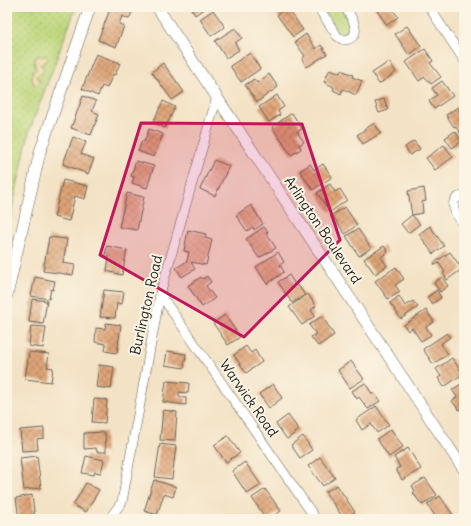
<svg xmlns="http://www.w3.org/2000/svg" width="471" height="526" font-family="Delius,sans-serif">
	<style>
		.green { fill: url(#green-dots); stroke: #6c7a4c }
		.sand { fill: url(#sand-dots); stroke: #857b5d }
		.building { fill: url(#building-cross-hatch) }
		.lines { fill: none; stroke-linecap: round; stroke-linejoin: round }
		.minor-casing { stroke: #676157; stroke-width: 10 }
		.tertiary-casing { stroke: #676157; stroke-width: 12 }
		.path { stroke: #676157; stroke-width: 1.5; stroke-dasharray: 1 3; stroke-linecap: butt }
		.minor { stroke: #fff; stroke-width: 9 }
		.tertiary { stroke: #fff; stroke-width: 11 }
		.marked { fill: #c2185b; fill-opacity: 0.2; stroke: #c2185b; stroke-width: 3; stroke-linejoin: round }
		.labels { text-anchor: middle; stroke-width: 4; stroke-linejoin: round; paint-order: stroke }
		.street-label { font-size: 14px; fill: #1c1c1c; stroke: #fcf5e5 }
	</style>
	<defs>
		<pattern id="green-dots" width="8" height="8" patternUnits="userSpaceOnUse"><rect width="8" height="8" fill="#bdd77c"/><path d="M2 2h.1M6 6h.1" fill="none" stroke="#a2b86b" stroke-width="1.8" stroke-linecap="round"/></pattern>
		<pattern id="sand-dots" width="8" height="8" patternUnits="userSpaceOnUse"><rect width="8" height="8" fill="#eeda9e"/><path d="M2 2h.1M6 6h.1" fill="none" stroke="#ccba88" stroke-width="1.8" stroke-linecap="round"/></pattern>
		<pattern id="building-cross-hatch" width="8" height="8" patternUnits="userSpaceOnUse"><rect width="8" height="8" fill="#dfa477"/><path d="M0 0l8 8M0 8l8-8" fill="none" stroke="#b48561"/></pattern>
	</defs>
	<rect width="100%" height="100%" fill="#fcf5e5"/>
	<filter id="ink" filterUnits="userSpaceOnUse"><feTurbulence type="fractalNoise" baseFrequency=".025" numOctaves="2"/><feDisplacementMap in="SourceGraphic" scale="8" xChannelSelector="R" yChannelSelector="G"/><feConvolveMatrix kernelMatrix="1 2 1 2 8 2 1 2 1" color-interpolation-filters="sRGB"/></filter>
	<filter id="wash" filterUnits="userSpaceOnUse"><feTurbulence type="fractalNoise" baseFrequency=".012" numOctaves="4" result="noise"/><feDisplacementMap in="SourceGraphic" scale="16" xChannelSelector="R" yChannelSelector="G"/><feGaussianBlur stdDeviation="0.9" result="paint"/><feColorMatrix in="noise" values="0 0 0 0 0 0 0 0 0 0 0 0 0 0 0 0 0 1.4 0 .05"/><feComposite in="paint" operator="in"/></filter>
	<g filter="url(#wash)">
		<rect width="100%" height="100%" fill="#f3e2c5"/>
		<g class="green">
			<path d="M7,7H76L29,132L7,233Z"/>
			<path d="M323,7H341L351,27C350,31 349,33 345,35L338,32Z"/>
		</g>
		<path class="sand" d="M37,56H46L48,59L44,63L40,65L44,68C43,74 40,74 36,76L40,81L36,85L33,84L32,76L33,70L36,69L34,61Z"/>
		<g id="blocks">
			<g class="building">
				<path d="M111,7L134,8L129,19L122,16L119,24L124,26L116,47L98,40Z"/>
				<path d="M190,7H207L195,15Z"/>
				<path d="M287,7L303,30L293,37L277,15Z"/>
				<path d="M374,7H391L398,17L387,25Z"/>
				<path d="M213,10L225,27L211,36L200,19Z"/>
				<path d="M407,26L421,46L409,55L395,34Z"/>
				<path d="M235,28L242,38L235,43L239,50L226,58L215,41Z"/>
				<path d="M306,34L316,49L321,45L327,54L307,67L302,59L305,56L295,42Z"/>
				<path d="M425,49L433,61L430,63L441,77L431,84L425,77L419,81L406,62Z"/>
				<path d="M250,53L260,69L241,82L230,66Z"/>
				<path d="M96,54L120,63L115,75L113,74L107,88L102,86L98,96L82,89Z"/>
				<path d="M389,62L396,72L379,84L372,73Z"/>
				<path d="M163,63L184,92L172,100L152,72Z"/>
				<path d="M330,69L340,73L341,70L353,75L352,77L362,81L356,95L343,89L341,94L333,90L334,87L324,82Z"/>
				<path d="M269,74L278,87L257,102L245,85L254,79L257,83Z"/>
				<path d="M442,81L453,96L434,109L429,101L437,95L432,88Z"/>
				<path d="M277,95L284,107L278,111L280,115L269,122L259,107Z"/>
				<path d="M83,96L96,101L92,111L99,114L91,135L71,128Z"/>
				<path d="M384,99L388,110L379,113L375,102Z"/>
				<path d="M163,101L175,107L165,128L153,122Z"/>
				<path d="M458,107L464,116V135L463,136L455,126L454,127L446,115Z"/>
				<path d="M292,113L302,129L297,132L304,142L299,145L301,149L291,155L272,127Z"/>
				<path d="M374,123L381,133L363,144L357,135Z"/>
				<path d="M149,129L163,134L154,157L138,151L142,141L144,142Z"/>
				<path d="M455,131L462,141L452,148L445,138Z"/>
				<path d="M73,137L86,142L81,154L94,159L88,174L63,164Z"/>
				<path d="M414,141L420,149L410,155L405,147Z"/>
				<path d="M444,145L453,157L435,170L426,158Z"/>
				<path d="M214,160L229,166L215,196L200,189Z"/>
				<path d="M136,161L154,166L147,188L132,183L134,177L131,176Z"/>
				<path d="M310,164L314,170L323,164L332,177L313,190L300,171Z"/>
				<path d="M63,180L88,186L85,199L75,196L69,221L54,217Z"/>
				<path d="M330,184L335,192L340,189L347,200L330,212L317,193Z"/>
				<path d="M424,188L426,201L422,202L423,213L412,215L408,191Z"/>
				<path d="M127,193L144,197L137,230L119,227Z"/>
				<path d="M251,205L263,224L254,230L253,227L247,231L236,215Z"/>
				<path d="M345,207L357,225L345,234L332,215Z"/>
				<path d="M412,215L420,224L408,233L401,224Z"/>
				<path d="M430,226L444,246L433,254L419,234Z"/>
				<path d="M264,227L268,232L266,233L276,248L259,258L246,239Z"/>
				<path d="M358,229L371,248L359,256L346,236Z"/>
				<path d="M188,230L206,234L205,238L212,240L206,265L191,262L195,269L182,277L176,268L187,261L189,252L184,251Z"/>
				<path d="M49,237L67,239L63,263L75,265L73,275L43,271Z"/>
				<path d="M107,246L127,250L122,275L107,271L109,257L105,256Z"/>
				<path d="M384,246L388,252L381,257L387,266L375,274L364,259Z"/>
				<path d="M278,252L284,262L280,265L284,272L267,284L256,267Z"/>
				<path d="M450,252L462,269L447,280L443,273L445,272L439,263L435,265L434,263Z"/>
				<path d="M396,267L404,279L395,285L400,292L388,299L375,281Z"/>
				<path d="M289,275L296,286L298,285L305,295L292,303L278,282Z"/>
				<path d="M207,276L211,282L206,286L215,298L202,307L188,286L201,277L203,279Z"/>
				<path d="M35,277L55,281L53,290L51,289L49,299L31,296Z"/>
				<path d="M442,277L448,286L440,292L434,283Z"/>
				<path d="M104,290L124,292L122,304L117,303L115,318L100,317Z"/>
				<path d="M437,290L441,298L432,304L427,297Z"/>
				<path d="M308,294L316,306L311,310L315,316L302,325L289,307Z"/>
				<path d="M399,296L405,306L413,301L418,307L401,319L390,303Z"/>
				<path d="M32,299L47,301L43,324L29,322Z"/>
				<path d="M426,310L434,322L426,327L431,335L421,341L412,328L408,331L404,325Z"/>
				<path d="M225,315L240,337L228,345L213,323Z"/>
				<path d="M322,316L334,335L318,346L311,337L316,334L309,325Z"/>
				<path d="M106,323L121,325L117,353L105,351L106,344L95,342L96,328L105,329Z"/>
				<path d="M31,326L46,327L43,348L29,346Z"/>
				<path d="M447,333L450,337L441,344L448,354L433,364L423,349Z"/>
				<path d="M246,346L251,353L255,350L262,362L246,373L234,355Z"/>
				<path d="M167,351L186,354L184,368L165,365Z"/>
				<path d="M29,352L49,354L47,367L53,368L51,382L25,379Z"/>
				<path d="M452,358L463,374L444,387L438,378L441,376L436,369Z"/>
				<path d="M351,361L364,379L350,388L338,370Z"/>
				<path d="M99,365L114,367L111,389L96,387Z"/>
				<path d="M166,381L189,383L188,393L179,392V397L186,398V405L163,402Z"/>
				<path d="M464,382V406L459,410L452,401L457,397L452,390Z"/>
				<path d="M365,383L372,394L374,393L380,401L368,409L359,397L357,399L352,391Z"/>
				<path d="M273,384L282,398L269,408L259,394Z"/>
				<path d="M94,399L107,400L105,423L92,422Z"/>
				<path d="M376,406L389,425L377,433L371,424L362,430L356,420Z"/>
				<path d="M163,410L177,412L175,441L160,440Z"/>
				<path d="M288,415L299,430L287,439L276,424Z"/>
				<path d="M44,428V438L37,439L38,450L22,451L20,430Z"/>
				<path d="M391,429L403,447L389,457L377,439Z"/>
				<path d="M105,432L106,452H97L96,448L84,449V433Z"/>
				<path d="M228,436L240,453L226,462L214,445Z"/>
				<path d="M303,436L312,450L300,458L291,445Z"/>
				<path d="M160,444L176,446L172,479L155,477Z"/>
				<path d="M408,448L421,469L402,480L396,469L400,467L394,457Z"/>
				<path d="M37,456L41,488L24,490L20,458Z"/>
				<path d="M86,456L104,460L101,473L95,472L94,475L82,473Z"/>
				<path d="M320,457L335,478L323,486L308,466Z"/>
				<path d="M245,462L261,485L247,494L232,471Z"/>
				<path d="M425,478L437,495L422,505L413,493L415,491L412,486Z"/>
				<path d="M154,480L176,487L173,497L164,494L157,515L144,511Z"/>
				<path d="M86,483L99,490L86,512L73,505Z"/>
				<path d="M337,485L355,512L344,519L325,492Z"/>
				<path d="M265,489L281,511L269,519H266L252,498Z"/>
				<path d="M32,495L35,519H19L16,498Z"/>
				<path d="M440,496L453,515L448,519H430L435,516L427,504Z"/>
			</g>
		</g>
	</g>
	<g filter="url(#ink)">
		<use href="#blocks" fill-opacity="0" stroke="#676157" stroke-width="1"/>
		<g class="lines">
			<g class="minor-casing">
				<g id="minor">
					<path d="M318,7L337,36C341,39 344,41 349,39C363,33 350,15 345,7"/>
					<path d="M429,7L464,60"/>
					<path d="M464,196C457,196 455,199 453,205L456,214L464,225"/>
					<path d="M160,294L316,519"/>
					<path d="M109,519L122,502L160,294L217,97"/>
				</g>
			</g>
			<g class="tertiary-casing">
				<g id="tertiary">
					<path d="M157,7L464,470"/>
					<path d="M7,295L40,152L90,7"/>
				</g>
			</g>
			<path class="path" d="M7,10L11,7"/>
			<use href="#minor" class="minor"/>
			<use href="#tertiary" class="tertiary"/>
		</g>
	</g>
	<path class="marked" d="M141,123L302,124L340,240L244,337L100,255Z"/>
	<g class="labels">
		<g class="street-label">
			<text transform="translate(323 230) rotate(56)" y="5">Arlington Boulevard</text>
			<text transform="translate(146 305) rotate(-77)" y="5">Burlington Road</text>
			<text transform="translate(249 398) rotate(55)" y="5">Warwick Road</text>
		</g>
	</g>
	<rect width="471" height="526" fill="none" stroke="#fcf5e5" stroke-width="24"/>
</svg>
